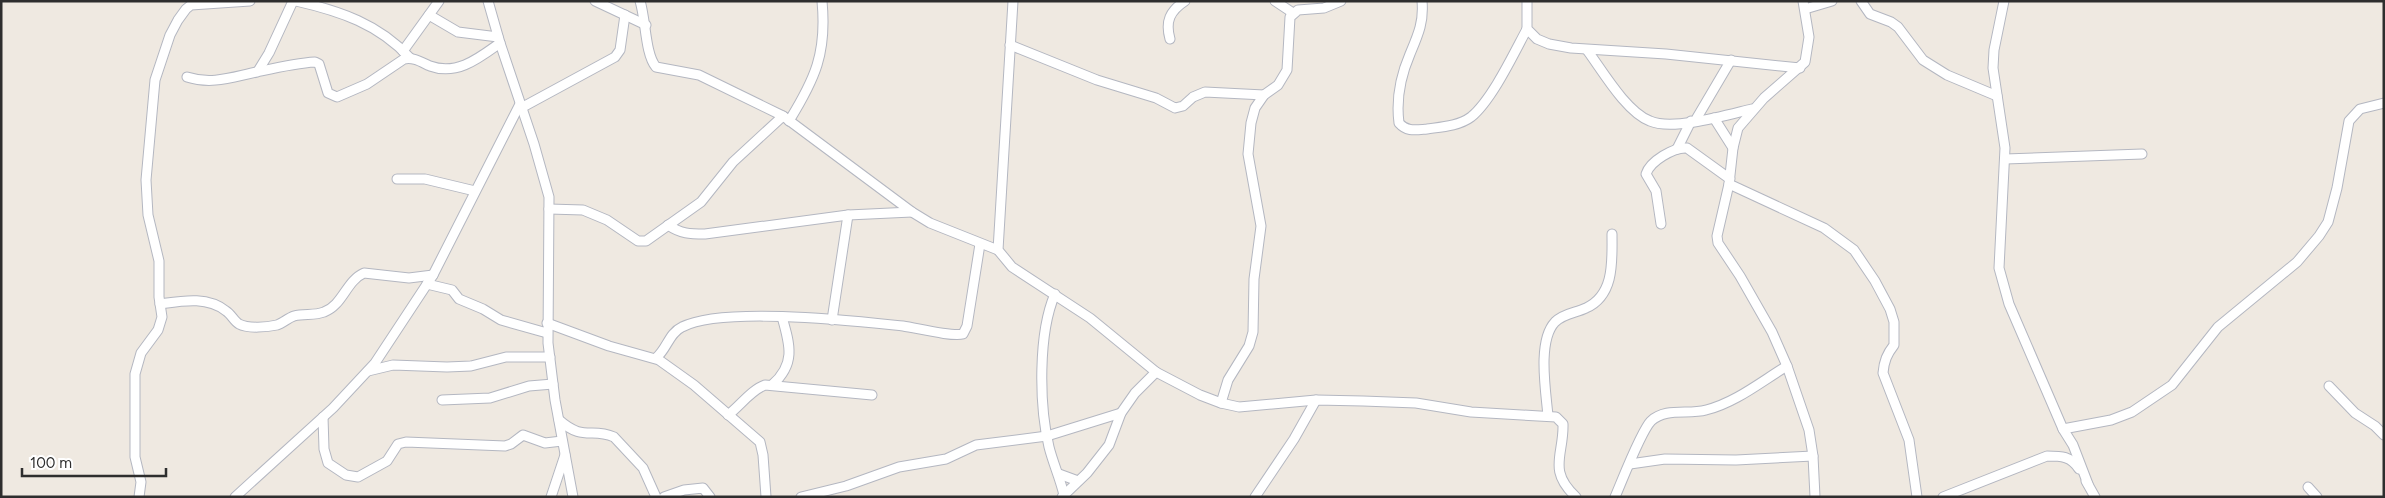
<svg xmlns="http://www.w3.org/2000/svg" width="2385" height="498" font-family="Figtree,sans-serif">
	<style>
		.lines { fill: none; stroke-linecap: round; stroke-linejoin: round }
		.street-casing { stroke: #b4b7c1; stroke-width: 11 }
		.street { stroke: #fff; stroke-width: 9 }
	</style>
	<rect width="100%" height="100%" fill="#efe9e1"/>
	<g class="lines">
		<g class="street-casing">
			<g id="street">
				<path d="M296,1C340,11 379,24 410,58"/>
				<path d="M488,1L500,43L534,144L549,197L548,343L555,400L573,497"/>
				<path d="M595,1L646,25"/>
				<path d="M640,1C646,20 645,54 656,67L699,75L783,116L912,212L930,223L998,250"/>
				<path d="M1013,1L998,250L1012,267L1090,318L1156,372L1200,395L1221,403L1239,407L1316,400L1363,401L1416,403L1471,412L1556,417L1563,424C1564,455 1547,470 1576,497"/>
				<path d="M1275,1L1293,13"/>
				<path d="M1422,1C1424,22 1418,35 1410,54C1401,75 1396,100 1399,123C1407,132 1415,130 1427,129C1441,127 1459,126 1471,117C1492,100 1514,53 1527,29"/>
				<path d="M1527,1V29L1537,39L1549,44L1571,48L1666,54L1800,68"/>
				<path d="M1803,1L1809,37L1805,62L1764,98L1738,128L1733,148L1729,184L1717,236L1718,243L1740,276L1772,332L1787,366L1809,430L1813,456L1815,497"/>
				<path d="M1861,1L1870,14L1891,22L1898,27L1923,60L1947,75L1997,96"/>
				<path d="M2004,1L1994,50L1993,68L2005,148L1999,268L2009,304L2063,429L2073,445L2088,484"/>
				<path d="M1805,9L1832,1"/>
				<path d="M429,15L458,32L498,37"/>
				<path d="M1170,39C1165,21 1170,11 1185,1"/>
				<path d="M1010,45L1097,80L1156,98L1175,108L1183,106L1193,97L1205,92L1264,95"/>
				<path d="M1587,50C1602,70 1626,112 1650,121C1673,131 1727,115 1752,109"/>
				<path d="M403,51L439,1"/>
				<path d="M258,71L269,53L293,1"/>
				<path d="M187,77C212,85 232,77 257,72C275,68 296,63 315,62L319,64L328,93L337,97L367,84L404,59C414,57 421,62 430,66C457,76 479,58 500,43"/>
				<path d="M521,108L615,57L620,50L625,15"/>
				<path d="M1714,118L1733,148"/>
				<path d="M789,121C815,79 827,53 822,1"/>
				<path d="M1695,121L1731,60"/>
				<path d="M1677,149L1691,121"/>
				<path d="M2005,159L2142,154"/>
				<path d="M397,179H425L475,191"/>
				<path d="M1729,184L1824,228L1854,250L1875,281L1890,309L1894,322V345C1887,354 1884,361 1883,373L1909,440L1917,497"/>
				<path d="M549,209L583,210L607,220L638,241H646L701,202L733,162L783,116"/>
				<path d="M1661,224L1656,191L1646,174C1650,161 1674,147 1687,148L1730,179"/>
				<path d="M668,225C681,234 690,234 705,234L848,215L912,212"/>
				<path d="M427,284L452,290L459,299L483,309L501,320L547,333"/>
				<path d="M1055,294C1038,333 1039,405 1049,447C1053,463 1060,478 1064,495"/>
				<path d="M160,304C182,301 207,296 226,311C231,314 234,321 239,324C248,329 268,327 277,325C283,323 288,318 294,316C304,313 314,316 324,312C343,305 346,281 364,273L409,278L433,275"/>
				<path d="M832,320L848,215"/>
				<path d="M547,323L609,346L659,360L694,385L760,442L763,455L766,497"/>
				<path d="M656,358C667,349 669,333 682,327C723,306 854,321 903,326C917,328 952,337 963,334L967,326L980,244"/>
				<path d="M368,371L393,365L447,367L471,366L506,357H550"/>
				<path d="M772,385C796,364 790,345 782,317"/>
				<path d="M2329,386L2355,413L2375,426L2384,435"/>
				<path d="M442,400L490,398L529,386L553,384"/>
				<path d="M1221,403L1228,380L1249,346L1253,332L1254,279L1261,226L1248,154L1251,123L1255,108L1264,95L1278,85L1287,70L1290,17L1298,10L1324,8L1341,1"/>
				<path d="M728,415C740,406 751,390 765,385L872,395"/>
				<path d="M1548,416C1546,392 1537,341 1555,322C1564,313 1576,313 1586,308C1615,295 1612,260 1612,234"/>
				<path d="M323,417L324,449L328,463L346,475L358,477L387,461L398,444L406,442L505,446L511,444L523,435L545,443L562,441"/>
				<path d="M559,420C584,442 591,427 614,437L643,468L656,497"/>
				<path d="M2063,429L2111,420L2132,412L2172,385L2218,327L2297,262L2319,236L2328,222L2337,188L2349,121L2360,109L2384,103"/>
				<path d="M1630,464L1665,459L1736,460L1813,456"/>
				<path d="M1059,474L1078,481"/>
				<path d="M2086,481L2095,497"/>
				<path d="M2308,487L2317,497"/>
				<path d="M139,497L141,482L135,457V374L141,353L158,330L162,317L159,297V261L148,215L146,180L155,80L170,35L178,20L186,9L191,5L250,1"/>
				<path d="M235,497L333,408L375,363L433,275L520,104"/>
				<path d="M551,497L565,455"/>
				<path d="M664,497L684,490L703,488L710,497"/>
				<path d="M801,497L846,486L899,467L946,459L976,445L1047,436L1121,413"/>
				<path d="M1062,497L1087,473L1109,445L1121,413L1135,393L1156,372"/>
				<path d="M1255,497L1294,439L1316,400"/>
				<path d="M1615,497C1622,481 1641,431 1651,421C1666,407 1688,415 1706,410C1735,403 1762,381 1787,366"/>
				<path d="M1943,497L2047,456C2061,456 2071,456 2079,469"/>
			</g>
		</g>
		<use href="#street" class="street"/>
	</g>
	<rect width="2385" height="498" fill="none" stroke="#2e2e2e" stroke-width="5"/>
	<path d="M22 468v8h144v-8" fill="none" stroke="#2e2e2e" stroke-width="2.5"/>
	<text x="30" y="468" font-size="15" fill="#2e2e2e" stroke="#ffffff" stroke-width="4" paint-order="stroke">100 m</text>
</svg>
